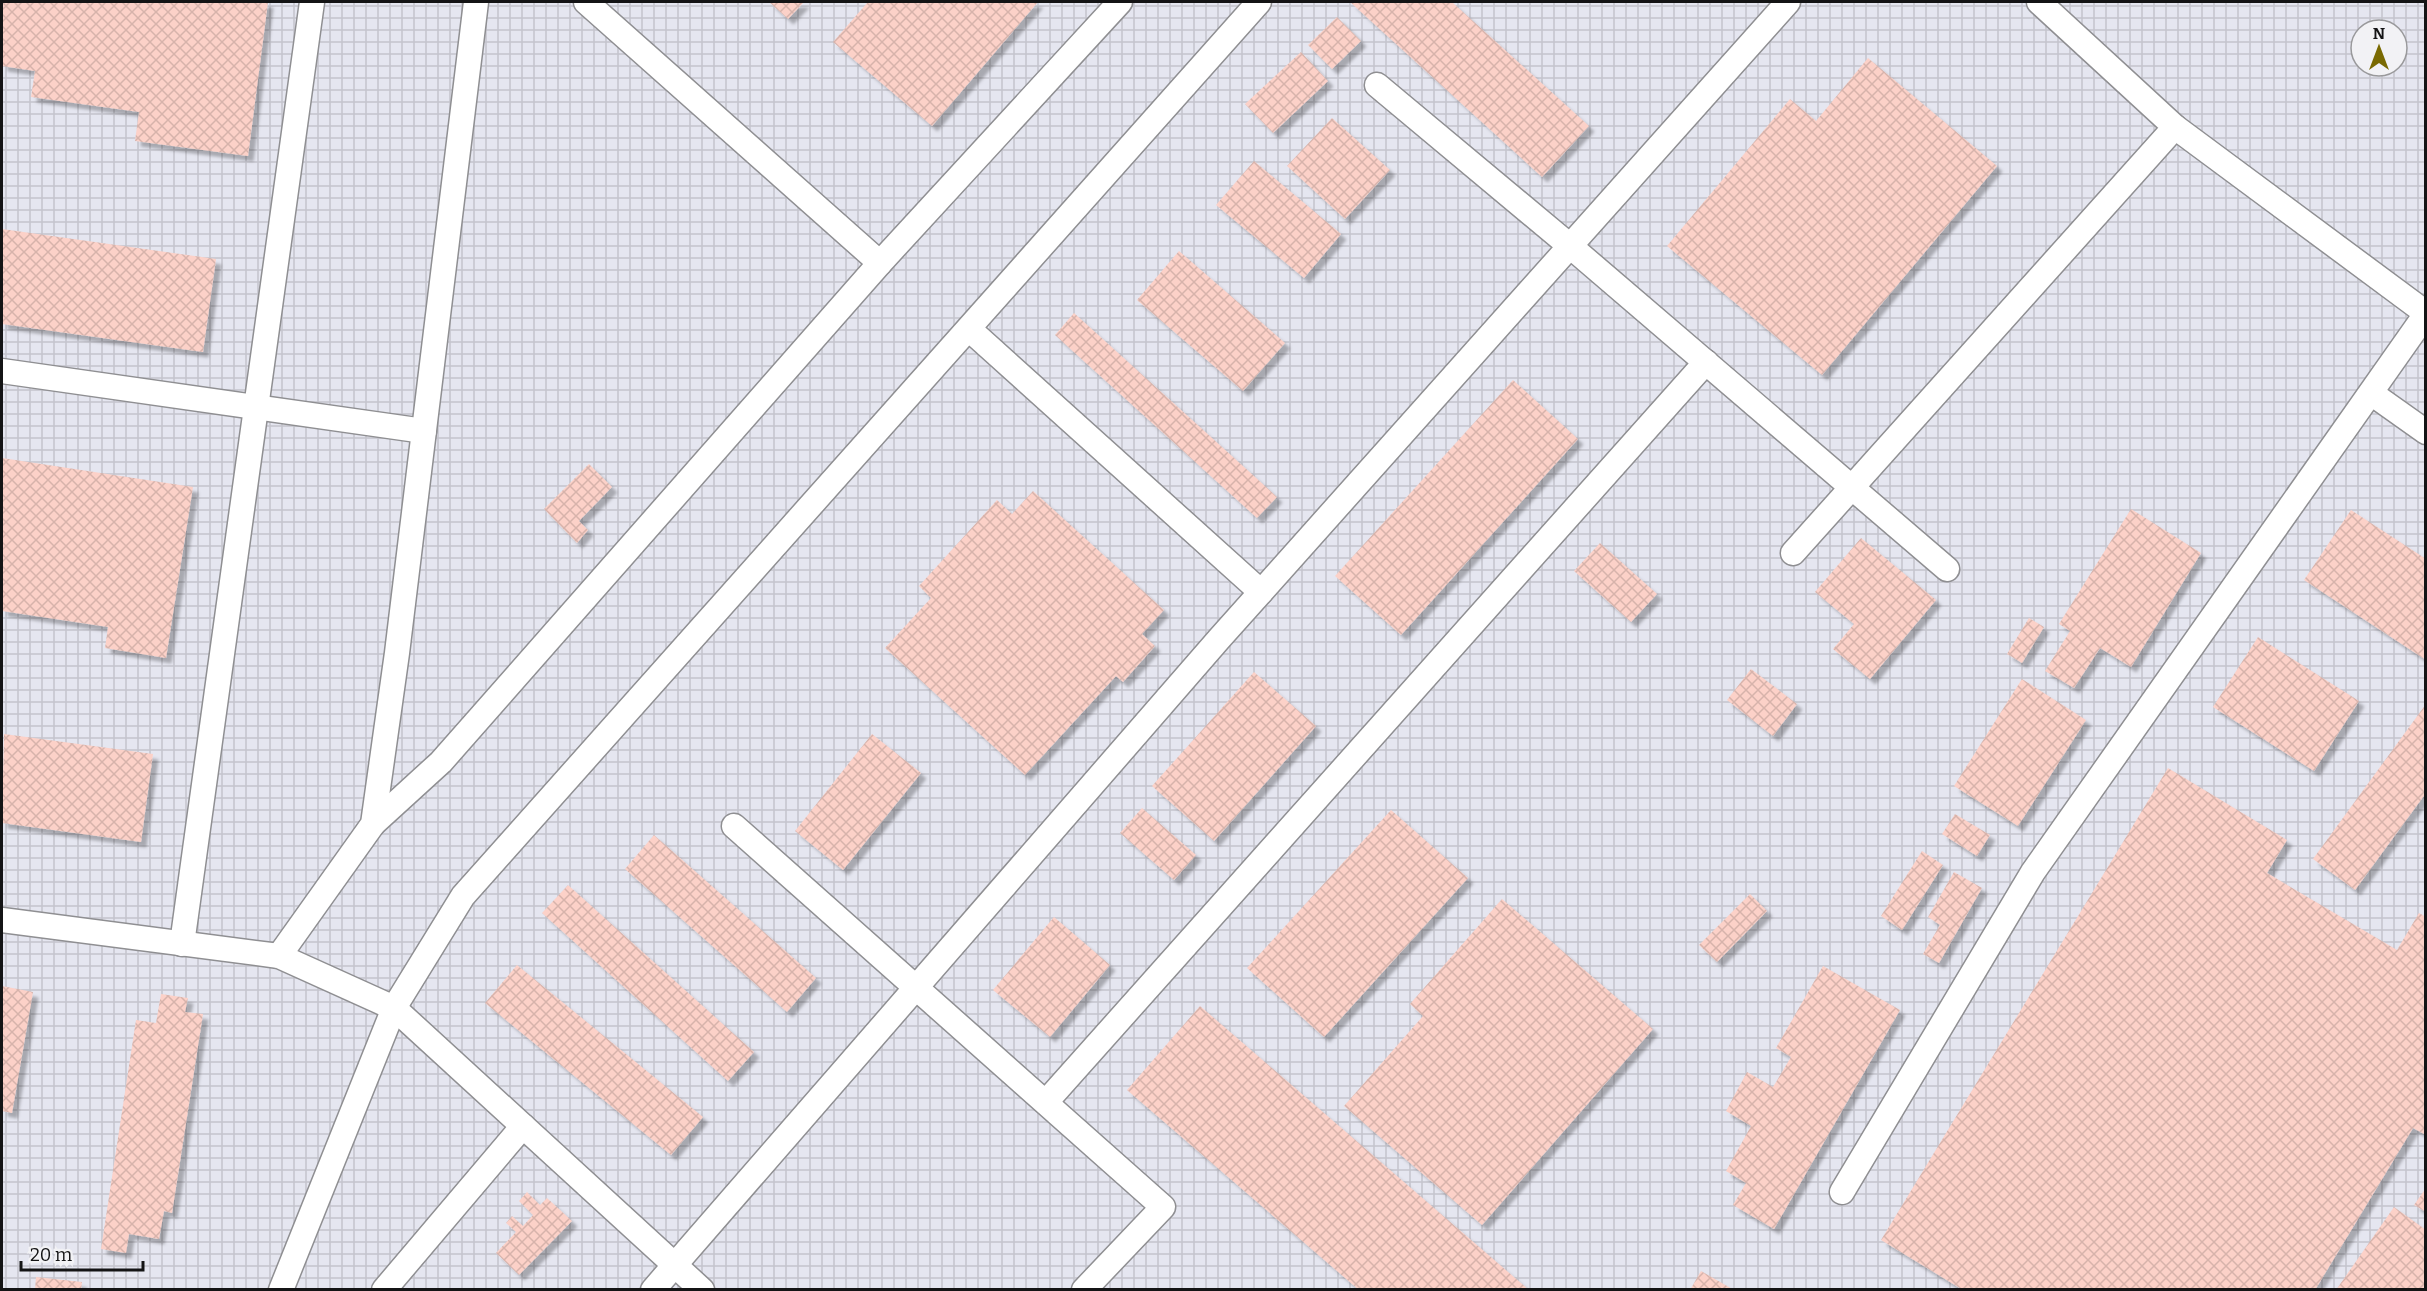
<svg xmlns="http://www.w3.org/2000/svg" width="2427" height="1291" font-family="Bitter,serif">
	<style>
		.industrial { fill: url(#industrial-grid); fill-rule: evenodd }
		.building { fill: url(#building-cross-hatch); filter: url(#shadow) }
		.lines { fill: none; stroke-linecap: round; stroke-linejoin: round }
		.service-casing { stroke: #8f8f92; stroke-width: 27 }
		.service { stroke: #fff; stroke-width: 24 }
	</style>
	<defs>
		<pattern id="industrial-grid" width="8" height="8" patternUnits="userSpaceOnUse" patternTransform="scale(1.5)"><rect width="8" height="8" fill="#e5e6f0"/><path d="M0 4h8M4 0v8" fill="none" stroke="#c4c4cd"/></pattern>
		<pattern id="building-cross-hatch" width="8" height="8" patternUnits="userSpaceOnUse" patternTransform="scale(1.5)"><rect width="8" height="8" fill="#fcd1c8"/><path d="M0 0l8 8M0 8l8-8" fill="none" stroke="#d7b3ab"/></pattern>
		<filter id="shadow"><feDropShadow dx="5.5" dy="5.5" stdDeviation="1.5" flood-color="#0004"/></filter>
	</defs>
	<rect width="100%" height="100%" fill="#f2f2f5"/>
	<path class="industrial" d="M2,2H2425V1289H2ZM2361,30H2397V66H2361Z"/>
	<g class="building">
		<path d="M2,2H268L248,156L135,141L139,112L31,97L35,71L2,66Z"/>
		<path d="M769,2H804L788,19Z"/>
		<path d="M868,2H1038L932,126L833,42Z"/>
		<path d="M1350,2H1452L1589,126L1542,177Z"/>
		<path d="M1337,17L1361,41L1332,69L1308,45Z"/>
		<path d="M1301,52L1328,81L1273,133L1245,104Z"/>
		<path d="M1868,58L1997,166L1822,375L1667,246L1790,99L1816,121Z"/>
		<path d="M1332,118L1390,170L1345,219L1287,166Z"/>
		<path d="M1254,161L1341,234L1304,278L1216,205Z"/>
		<path d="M2,229L216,259L203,352L2,324Z"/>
		<path d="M1179,251L1285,343L1243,391L1137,300Z"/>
		<path d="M1074,313L1277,497L1257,518L1055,335Z"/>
		<path d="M1513,380L1578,439L1401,635L1335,576Z"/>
		<path d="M2,458L193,487L166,658L105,648L108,627L2,611Z"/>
		<path d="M589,464L612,487L579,521L588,530L577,543L544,509Z"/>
		<path d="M1033,491L1164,610L1142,634L1155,646L1123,682L1116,676L1025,775L885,648L931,598L919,586L997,500L1012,514Z"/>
		<path d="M2131,509L2201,553L2131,667L2100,648L2074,688L2045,671L2070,631L2059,624Z"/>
		<path d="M2351,510L2426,559V660L2304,580Z"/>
		<path d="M1861,538L1936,600L1870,679L1833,649L1854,624L1815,592Z"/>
		<path d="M1600,543L1657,594L1631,622L1574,571Z"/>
		<path d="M2029,618L2044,627L2022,663L2007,654Z"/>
		<path d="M2258,637L2359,701L2314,771L2213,707Z"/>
		<path d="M1751,669L1797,704L1773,736L1727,700Z"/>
		<path d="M1254,672L1316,726L1214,841L1152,786Z"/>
		<path d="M2022,679L2086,720L2018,826L1954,786Z"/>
		<path d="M2426,704V793L2355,890L2313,859Z"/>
		<path d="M4,734L153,754L141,842L2,823Z"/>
		<path d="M872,734L921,773L843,870L795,831Z"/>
		<path d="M2168,768L2287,840L2267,873L2397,950L2419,913L2426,917V1135L2413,1128L2315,1290H1963L1881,1240Z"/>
		<path d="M1142,808L1196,855L1174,880L1120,833Z"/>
		<path d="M1391,810L1468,878L1324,1037L1247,968Z"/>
		<path d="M1955,814L1990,835L1977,856L1942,834Z"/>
		<path d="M654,835L816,978L787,1012L625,869Z"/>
		<path d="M1922,851L1943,865L1902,930L1881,916Z"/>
		<path d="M1954,872L1982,888L1939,963L1923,954L1940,925L1928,917Z"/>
		<path d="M568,885L754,1052L728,1081L542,913Z"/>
		<path d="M1750,894L1767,911L1717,962L1699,945Z"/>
		<path d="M1502,899L1653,1029L1482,1225L1344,1106L1423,1016L1410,1004Z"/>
		<path d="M1054,917L1110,965L1050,1037L993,990Z"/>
		<path d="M517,965L703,1117L671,1155L485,1003Z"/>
		<path d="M1823,966L1900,1010L1774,1229L1733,1205L1746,1183L1726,1171L1751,1126L1726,1111L1747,1072L1773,1087L1791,1057L1776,1048Z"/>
		<path d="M2,986L33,992L12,1113L2,1111Z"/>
		<path d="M161,994L188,998L185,1012L203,1014L172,1213L164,1211L159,1239L129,1234L126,1253L101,1249L136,1020L156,1023Z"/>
		<path d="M1200,1006L1529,1290H1359L1127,1090Z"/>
		<path d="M2426,1188V1212L2414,1205Z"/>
		<path d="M527,1192L540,1205L547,1198L572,1221L519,1275L496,1253L516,1232L506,1223L512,1216L523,1226L533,1215L519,1201Z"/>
		<path d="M2394,1207L2426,1230V1290H2336Z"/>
		<path d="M1701,1271L1734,1290H1690Z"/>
		<path d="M36,1277L82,1282L81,1290H35Z"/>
	</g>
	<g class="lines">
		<g class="service-casing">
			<g id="service">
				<path d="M586,2L880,263"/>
				<path d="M1377,85L1570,246L1947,569"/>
				<path d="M2175,127L2426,313"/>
				<path d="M969,329L1261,592"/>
				<path d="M2,371L424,431"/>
				<path d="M2371,393L2426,432"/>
				<path d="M1793,553L2175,127L2039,2"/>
				<path d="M373,824L441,762L880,263L1120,2"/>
				<path d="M734,826L1163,1207L1084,1290"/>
				<path d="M2,920L279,956L394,1008L702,1290"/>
				<path d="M182,944L312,2"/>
				<path d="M279,956L373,824L397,653L476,2"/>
				<path d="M1046,1102L1706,362"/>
				<path d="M1842,1192L2033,872L2426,314"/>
				<path d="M281,1290L394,1008L463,896L1259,2"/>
				<path d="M384,1290L523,1126"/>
				<path d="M653,1290L1219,639L1788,2"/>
			</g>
		</g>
		<use href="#service" class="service"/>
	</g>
	<rect width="2427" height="1291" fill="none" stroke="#141415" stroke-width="6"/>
	<g transform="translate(2379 48)"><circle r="28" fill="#f2f2f5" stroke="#99999b" stroke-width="1.5"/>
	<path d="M0-4.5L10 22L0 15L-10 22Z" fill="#7a6a02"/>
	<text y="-9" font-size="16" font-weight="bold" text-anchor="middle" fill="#141415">N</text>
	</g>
	<path d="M21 1261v9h122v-9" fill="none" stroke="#141415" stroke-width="3"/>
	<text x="30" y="1261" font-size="18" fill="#141415" stroke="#f2f2f5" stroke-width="4.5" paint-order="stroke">20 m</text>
</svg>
